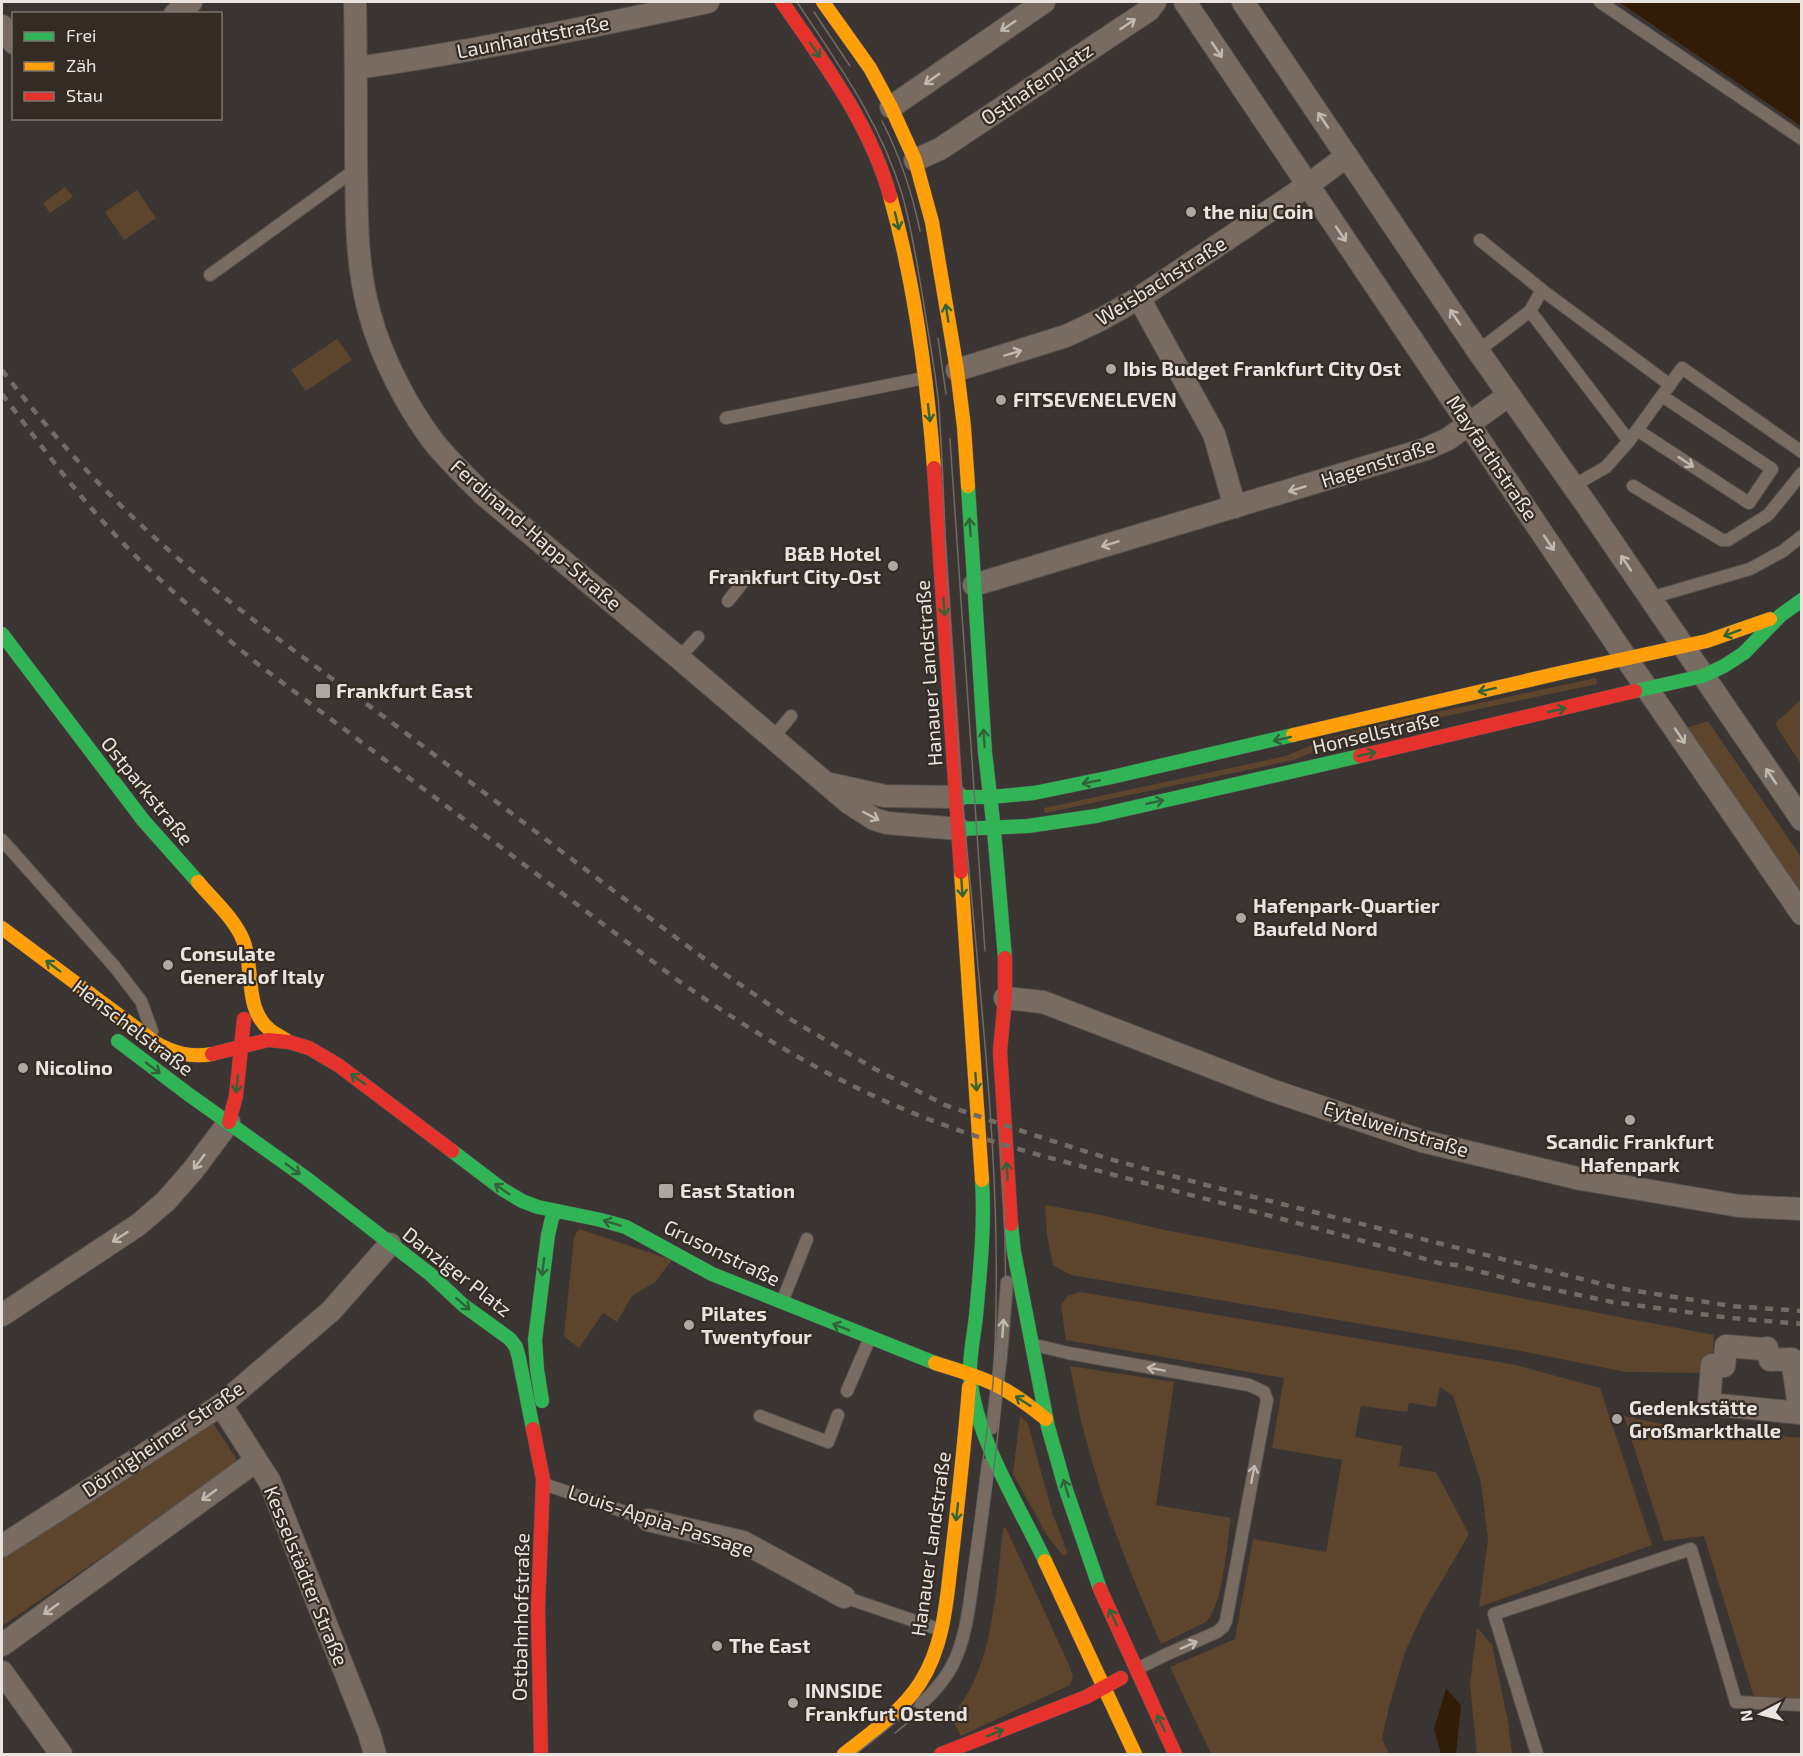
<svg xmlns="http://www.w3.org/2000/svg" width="1803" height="1756" font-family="'Exo 2',sans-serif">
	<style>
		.green { fill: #5d442d }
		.water { fill: #321c07 }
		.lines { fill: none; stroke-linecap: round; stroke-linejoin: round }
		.lane-casing { stroke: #55514f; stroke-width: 14 }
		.street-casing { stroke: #55514f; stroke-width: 24 }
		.fast-casing { stroke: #55514f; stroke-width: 15 }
		.slow-casing { stroke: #55514f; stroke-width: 15 }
		.jam-casing { stroke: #55514f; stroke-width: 15 }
		.lane { stroke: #786c62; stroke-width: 12 }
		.street { stroke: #786c62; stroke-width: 22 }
		.fast { stroke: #30b455; stroke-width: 14 }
		.slow { stroke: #ff9f0a; stroke-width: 14 }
		.jam { stroke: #e5322d; stroke-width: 14 }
		.tram { stroke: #716a65; stroke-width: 1.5 }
		.rail { stroke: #716a65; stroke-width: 4.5; stroke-dasharray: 8 8; stroke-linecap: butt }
		.oneway { stroke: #c1bab3 }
		.oneway2 { stroke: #326238 }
		.poi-dot { fill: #aca7a2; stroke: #332b24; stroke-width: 2 }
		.labels { text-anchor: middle; stroke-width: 4.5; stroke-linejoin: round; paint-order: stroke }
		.street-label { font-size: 20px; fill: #e9e4df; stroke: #332b24 }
		.poi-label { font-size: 20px; font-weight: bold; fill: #e9e4df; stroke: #332b24; text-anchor: start }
	</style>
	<rect width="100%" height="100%" fill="#3a3532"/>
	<g class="green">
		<path d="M65,187L73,197L50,213L43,203Z"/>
		<path d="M137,190L156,218L124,240L105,212Z"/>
		<path d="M337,339L352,360L306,391L291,370Z"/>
		<path d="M1596,678L1597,684L1371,732L1345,739L1294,760L1045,813L1044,808L1286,756L1324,740L1367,727Z"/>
		<path d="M1801,699V764L1778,729L1776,723Z"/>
		<path d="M1708,721L1801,857V895L1686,728Z"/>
		<path d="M1045,1205L1101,1215L1165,1230L1714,1335L1711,1373L1626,1372L1521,1351L1071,1275L1053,1265L1047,1235Z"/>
		<path d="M579,1229L672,1260L655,1282L632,1296L617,1322L603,1313L579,1348L564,1336L574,1237Z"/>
		<path d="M1080,1292L1516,1365L1600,1388L1652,1545L1479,1607L1488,1539L1481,1482L1453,1396L1440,1387L1436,1407L1409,1403L1407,1412L1361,1406L1355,1437L1402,1446L1399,1466L1436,1472L1469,1534L1423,1613L1405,1652L1389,1707L1382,1739L1389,1754H1211L1170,1667L1235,1639L1253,1539L1326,1552L1342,1460L1272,1448L1284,1378L1066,1340L1061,1305L1068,1296Z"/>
		<path d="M1070,1366L1174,1382L1156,1505L1231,1518C1227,1543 1223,1605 1206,1622L1161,1644C1132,1577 1104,1510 1086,1439C1079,1415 1075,1390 1070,1366Z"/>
		<path d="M1020,1415L1028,1424L1052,1512L1068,1554L1063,1556L1047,1535L1013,1474Z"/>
		<path d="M1624,1416L1737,1440L1781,1436L1801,1438V1699L1754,1697L1704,1536L1664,1541Z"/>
		<path d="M211,1420L239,1463L2,1626V1558Z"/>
		<path d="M1003,1528H1006L1069,1665L1073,1677L1070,1685L961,1736L951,1718C959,1707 967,1695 973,1683C994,1641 998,1574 1003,1528Z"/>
		<path d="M1477,1627L1492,1645L1508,1721L1512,1754H1477L1470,1685Z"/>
	</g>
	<g class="water">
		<path d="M1619,2H1801V126Z"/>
		<path d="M1446,1688L1461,1705L1456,1754H1441L1434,1729Z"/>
	</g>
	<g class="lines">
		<g class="lane-casing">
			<g id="lane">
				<path d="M1600,2L1802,139"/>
				<path d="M1480,240L1542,290L1530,311"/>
				<path d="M210,275L356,169"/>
				<path d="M1542,290L1670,385"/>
				<path d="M1478,351L1530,311L1629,441L1682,368L1802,452"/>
				<path d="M726,418L924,378"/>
				<path d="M1637,430L1749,503L1772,469L1662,396"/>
				<path d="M1573,486L1606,467L1629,441"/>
				<path d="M1633,486L1722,540H1728L1768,515L1802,473"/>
				<path d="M1650,598L1750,569L1783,551L1802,536"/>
				<path d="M728,601L747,577"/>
				<path d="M679,658L698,637"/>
				<path d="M772,739L791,716"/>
				<path d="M2,840L114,966L141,1001L152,1031"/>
				<path d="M782,1302L807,1239"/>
				<path d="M1035,1345L1068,1353L1249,1385L1264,1392L1267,1400L1226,1621L1223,1627L1217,1632L1165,1655L1137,1669"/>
				<path d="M847,1391L869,1340"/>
				<path d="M760,1416L828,1442L838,1415"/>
				<path d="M992,1428L1001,1356L1007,1282"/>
				<path d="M544,1484L648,1520"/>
				<path d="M844,1597L941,1630"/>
				<path d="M921,1704C934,1692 945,1680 953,1664C966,1638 969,1607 973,1579C979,1540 984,1502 988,1464"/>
				<path d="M1537,1754L1494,1614L1691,1549L1736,1702L1802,1705"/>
			</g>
		</g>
		<g class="street-casing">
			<g id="street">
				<path d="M355,2C356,53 356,105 356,157C357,210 355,263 370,315C382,358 406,405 433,441C448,460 466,477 483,494L679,658L849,803L874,819L887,823L959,829"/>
				<path d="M1185,2L1626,658L1802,914"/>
				<path d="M1243,2L1478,351L1586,504L1802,820"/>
				<path d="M175,14L191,2"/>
				<path d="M2,26L14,43"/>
				<path d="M356,68C474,52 591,26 708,2"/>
				<path d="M891,107L1044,2"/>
				<path d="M915,160L940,149L1149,10L1155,2"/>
				<path d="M1139,298L1214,434L1235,507"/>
				<path d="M957,370L1066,336L1100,320L1139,298L1308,185L1347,156"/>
				<path d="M974,585L1426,449L1448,439L1509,395"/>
				<path d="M830,784L885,796L957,797"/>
				<path d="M1005,998L1043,1002L1271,1090L1422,1141L1581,1179L1739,1206L1802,1209"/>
				<path d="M2,1315L138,1225L166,1201L194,1169L229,1122"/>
				<path d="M1726,1346L1762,1349L1767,1348L1770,1360L1792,1359L1800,1413L1709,1404L1712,1365L1724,1366Z"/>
				<path d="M221,1405L270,1482L369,1733L375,1754"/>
				<path d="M648,1520L743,1542L844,1597"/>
				<path d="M2,1546L221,1405L331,1311L390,1244"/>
				<path d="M2,1645L256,1461"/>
				<path d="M2,1672L61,1754"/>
			</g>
		</g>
		<g class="fast-casing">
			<g id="fast">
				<path d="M968,486L985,752L994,830L1005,958"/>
				<path d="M2,634L143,820L198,882"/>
				<path d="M1635,691L1703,676L1724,666L1744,653L1781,615L1802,600"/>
				<path d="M961,797H990L1034,793L1112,777L1293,735"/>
				<path d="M959,829L1028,826L1096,816L1360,756"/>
				<path d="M118,1041L188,1094L306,1178L430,1274L463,1305L510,1339L516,1347L519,1358L533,1429"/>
				<path d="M452,1151L502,1189L522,1201L538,1207L601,1220L626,1227L712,1274L935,1363"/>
				<path d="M982,1180C985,1226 980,1271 976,1316C974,1335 969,1357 970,1376C976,1440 1018,1503 1045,1561"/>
				<path d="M1011,1224L1014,1252L1048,1427L1065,1487L1100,1589"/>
				<path d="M542,1401L537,1369L535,1340L548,1235L552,1218L556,1211"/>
			</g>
		</g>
		<g class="slow-casing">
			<g id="slow">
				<path d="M823,2L870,68L891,107L915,160L932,222L957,370L964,427L968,486"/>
				<path d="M890,196C915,284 927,377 934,468"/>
				<path d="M1293,735L1564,672L1707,641L1770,619"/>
				<path d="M961,872L982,1180"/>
				<path d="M198,882C213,900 234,918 243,940C255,969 243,1008 270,1030C275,1034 281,1037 286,1040"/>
				<path d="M2,928L156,1043C174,1053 191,1058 212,1054"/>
				<path d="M935,1363C957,1370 979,1376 998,1386C1016,1395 1031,1407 1046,1419"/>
				<path d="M1045,1561L1135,1754"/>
				<path d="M844,1754C871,1733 901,1712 920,1683C946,1643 947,1592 953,1546C959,1493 965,1440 969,1387"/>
			</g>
		</g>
		<g class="jam-casing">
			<g id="jam">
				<path d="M782,2C824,63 870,124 890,196"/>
				<path d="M934,468L961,872"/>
				<path d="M1360,756L1635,691"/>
				<path d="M1005,958V998L1000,1051L1011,1224"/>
				<path d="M212,1054L268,1040L289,1042L309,1048L338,1065L452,1151"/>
				<path d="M229,1122L236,1096L244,1019"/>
				<path d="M533,1429L543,1479L538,1609L541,1754"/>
				<path d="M1100,1589L1175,1754"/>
				<path d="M941,1754L1086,1697L1121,1678"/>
			</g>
		</g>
		<use href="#lane" class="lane"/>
		<use href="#street" class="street"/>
		<use href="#fast" class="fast"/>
		<use href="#slow" class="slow"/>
		<use href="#jam" class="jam"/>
		<g class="tram">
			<path d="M797,2C838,64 880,121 902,194C912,229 917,264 923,299C928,332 934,364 938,397C942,442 943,487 945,532C948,603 953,674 958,745C974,958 1007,1171 993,1384L963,1613C960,1628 957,1644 950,1658C931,1699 889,1727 856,1754"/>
			<path d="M814,12L850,66"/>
			<path d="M882,121C900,156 912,192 920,231"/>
			<path d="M938,338L946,394"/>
			<path d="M950,439L985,951"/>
			<path d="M895,1733C919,1713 946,1693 959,1663C975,1627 977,1583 983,1544C991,1493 998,1442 1002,1390C1008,1303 1006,1214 999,1127"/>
		</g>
		<g class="rail">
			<path d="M2,370C53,437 109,498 173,554C243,616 320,669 395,725C505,808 614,892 725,974L790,1019L875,1069L945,1105L1040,1137L1113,1160L1206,1185L1618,1288L1731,1306L1802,1311"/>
			<path d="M2,394C36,439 69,484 107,526C153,577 206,621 259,665L676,979C760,1038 849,1091 947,1126C1004,1147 1063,1161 1122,1177C1228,1205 1336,1232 1442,1264L1456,1265L1523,1283L1612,1302L1731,1318L1802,1324"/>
		</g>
	</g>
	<defs><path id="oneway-shaft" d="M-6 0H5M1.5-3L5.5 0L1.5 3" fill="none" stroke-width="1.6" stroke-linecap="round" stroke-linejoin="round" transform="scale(1.5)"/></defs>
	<g class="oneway">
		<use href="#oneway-shaft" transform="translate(1128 24) rotate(-34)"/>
		<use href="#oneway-shaft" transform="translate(1008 26) rotate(146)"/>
		<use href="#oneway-shaft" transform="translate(1217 50) rotate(56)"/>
		<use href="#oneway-shaft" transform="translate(932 79) rotate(145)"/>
		<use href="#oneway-shaft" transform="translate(1323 120) rotate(-124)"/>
		<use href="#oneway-shaft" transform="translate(1341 234) rotate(56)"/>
		<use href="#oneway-shaft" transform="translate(1455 317) rotate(-124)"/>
		<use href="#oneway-shaft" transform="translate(1013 353) rotate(-17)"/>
		<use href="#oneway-shaft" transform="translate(1686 462) rotate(33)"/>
		<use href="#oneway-shaft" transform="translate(1297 489) rotate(163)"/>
		<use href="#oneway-shaft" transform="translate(1549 543) rotate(56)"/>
		<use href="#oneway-shaft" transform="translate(1110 544) rotate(163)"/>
		<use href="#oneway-shaft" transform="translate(1626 563) rotate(-124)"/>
		<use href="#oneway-shaft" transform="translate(1680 736) rotate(56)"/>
		<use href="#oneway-shaft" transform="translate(1771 776) rotate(-124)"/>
		<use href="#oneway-shaft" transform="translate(871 816) rotate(28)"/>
		<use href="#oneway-shaft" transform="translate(199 1162) rotate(127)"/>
		<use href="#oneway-shaft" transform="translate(120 1237) rotate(147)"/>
		<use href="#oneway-shaft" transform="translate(1003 1328) rotate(-86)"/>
		<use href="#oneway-shaft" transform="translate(1156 1369) rotate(-170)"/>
		<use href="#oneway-shaft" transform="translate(1253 1474) rotate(-79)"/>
		<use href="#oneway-shaft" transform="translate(209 1495) rotate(144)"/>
		<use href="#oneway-shaft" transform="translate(51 1609) rotate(144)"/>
		<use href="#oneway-shaft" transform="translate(1189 1645) rotate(-24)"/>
	</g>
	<g class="oneway2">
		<use href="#oneway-shaft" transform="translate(815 50) rotate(55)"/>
		<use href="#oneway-shaft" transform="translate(897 221) rotate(76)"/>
		<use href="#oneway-shaft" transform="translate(947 313) rotate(-99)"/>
		<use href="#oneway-shaft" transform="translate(929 413) rotate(83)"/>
		<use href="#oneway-shaft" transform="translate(970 527) rotate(-94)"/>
		<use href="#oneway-shaft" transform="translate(944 607) rotate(86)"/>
		<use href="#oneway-shaft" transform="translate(1732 633) rotate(159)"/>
		<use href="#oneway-shaft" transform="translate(1487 690) rotate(167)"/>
		<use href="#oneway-shaft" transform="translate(1557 710) rotate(-13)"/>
		<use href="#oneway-shaft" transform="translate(984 738) rotate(-94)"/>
		<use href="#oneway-shaft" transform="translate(1282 739) rotate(167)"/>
		<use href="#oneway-shaft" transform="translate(1367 754) rotate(-13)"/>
		<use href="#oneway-shaft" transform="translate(1091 782) rotate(169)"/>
		<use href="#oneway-shaft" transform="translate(1155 802) rotate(-12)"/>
		<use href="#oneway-shaft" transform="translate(962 888) rotate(86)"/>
		<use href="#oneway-shaft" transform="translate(53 966) rotate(-143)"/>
		<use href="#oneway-shaft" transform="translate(153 1068) rotate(38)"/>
		<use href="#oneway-shaft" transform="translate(358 1079) rotate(-145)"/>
		<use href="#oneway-shaft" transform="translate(976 1082) rotate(86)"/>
		<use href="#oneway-shaft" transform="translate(237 1084) rotate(96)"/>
		<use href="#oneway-shaft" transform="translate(293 1169) rotate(37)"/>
		<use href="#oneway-shaft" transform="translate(1007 1171) rotate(-93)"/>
		<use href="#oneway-shaft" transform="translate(502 1189) rotate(-145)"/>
		<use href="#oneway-shaft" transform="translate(612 1223) rotate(-163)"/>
		<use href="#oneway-shaft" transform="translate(543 1267) rotate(97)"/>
		<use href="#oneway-shaft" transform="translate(463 1304) rotate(41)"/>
		<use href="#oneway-shaft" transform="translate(841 1327) rotate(-158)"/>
		<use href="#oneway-shaft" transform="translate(1023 1401) rotate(-147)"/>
		<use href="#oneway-shaft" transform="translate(1066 1488) rotate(-107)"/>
		<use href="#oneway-shaft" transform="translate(957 1512) rotate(97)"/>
		<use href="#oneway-shaft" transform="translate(1113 1617) rotate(-114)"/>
		<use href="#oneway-shaft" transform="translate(1161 1723) rotate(-115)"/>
		<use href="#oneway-shaft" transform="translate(995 1733) rotate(-22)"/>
	</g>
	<g class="poi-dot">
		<circle cx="1191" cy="212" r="6"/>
		<circle cx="1111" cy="369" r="6"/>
		<circle cx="1001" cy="400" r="6"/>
		<circle cx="893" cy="566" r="6"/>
		<rect x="315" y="683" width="16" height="16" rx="3"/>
		<circle cx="1241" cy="918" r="6"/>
		<circle cx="168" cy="965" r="6"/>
		<circle cx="23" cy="1068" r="6"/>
		<circle cx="1630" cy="1120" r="6"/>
		<rect x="658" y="1183" width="16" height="16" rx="3"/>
		<circle cx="689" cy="1325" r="6"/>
		<circle cx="1617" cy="1419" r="6"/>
		<circle cx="717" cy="1646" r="6"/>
		<circle cx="793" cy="1703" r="6"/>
	</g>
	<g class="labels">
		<g class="street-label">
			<text transform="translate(533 37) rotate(-11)" y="7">Launhardtstraße</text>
			<text transform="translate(1037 84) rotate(-34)" y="7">Osthafenplatz</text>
			<text transform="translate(1161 281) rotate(-32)" y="7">Weisbachstraße</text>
			<text transform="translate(1492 458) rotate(56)" y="7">Mayfarthstraße</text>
			<text transform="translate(1378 463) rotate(-18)" y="7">Hagenstraße</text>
			<text transform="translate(536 535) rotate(41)" y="7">Ferdinand-Happ-Straße</text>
			<text transform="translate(929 673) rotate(-94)" y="7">Hanauer Landstraße</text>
			<text transform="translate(1376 733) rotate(-13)" y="7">Honsellstraße</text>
			<text transform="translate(147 791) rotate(51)" y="7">Ostparkstraße</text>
			<text transform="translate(133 1028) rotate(37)" y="7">Henschelstraße</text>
			<text transform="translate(1396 1129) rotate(17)" y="7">Eytelweinstraße</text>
			<text transform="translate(722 1253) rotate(26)" y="7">Grusonstraße</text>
			<text transform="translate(457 1272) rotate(38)" y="7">Danziger Platz</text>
			<text transform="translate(163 1439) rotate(-34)" y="7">Dörnigheimer Straße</text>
			<text transform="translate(661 1521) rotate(18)" y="7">Louis-Appia-Passage</text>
			<text transform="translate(931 1544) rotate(-82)" y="7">Hanauer Landstraße</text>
			<text transform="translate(306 1576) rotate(68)" y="7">Kesselstädter Straße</text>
			<text transform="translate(521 1617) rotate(-89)" y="7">Ostbahnhofstraße</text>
		</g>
		<g class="poi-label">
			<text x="1203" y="219">the niu Coin</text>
			<text x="1123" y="376">Ibis Budget Frankfurt City Ost</text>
			<text x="1013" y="407">FITSEVENELEVEN</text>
			<text x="881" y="561" text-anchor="end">B&amp;B Hotel<tspan x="881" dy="23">Frankfurt City-Ost</tspan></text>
			<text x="336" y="698">Frankfurt East</text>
			<text x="1253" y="913">Hafenpark-Quartier<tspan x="1253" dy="23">Baufeld Nord</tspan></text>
			<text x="180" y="961">Consulate<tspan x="180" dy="23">General of Italy</tspan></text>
			<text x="35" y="1075">Nicolino</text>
			<text x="1630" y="1149" text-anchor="middle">Scandic Frankfurt<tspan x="1630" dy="23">Hafenpark</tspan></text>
			<text x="680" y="1198">East Station</text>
			<text x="701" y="1321">Pilates<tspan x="701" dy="23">Twentyfour</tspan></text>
			<text x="1629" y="1415">Gedenkstätte<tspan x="1629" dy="23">Großmarkthalle</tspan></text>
			<text x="729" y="1653">The East</text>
			<text x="805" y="1698">INNSIDE<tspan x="805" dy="23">Frankfurt Ostend</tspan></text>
		</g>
	</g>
	<rect width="1803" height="1756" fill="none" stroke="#e9e4df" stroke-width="6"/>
	<rect x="12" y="12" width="210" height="108" fill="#332b24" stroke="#7c756f" stroke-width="1.5"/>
	<rect x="24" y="32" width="30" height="9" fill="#30b455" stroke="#7c756f" stroke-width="1.5"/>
	<text x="66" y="42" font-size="18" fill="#e9e4df">Frei</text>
	<rect x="24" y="62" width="30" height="9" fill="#ff9f0a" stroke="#7c756f" stroke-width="1.5"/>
	<text x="66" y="72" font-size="18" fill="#e9e4df">Zäh</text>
	<rect x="24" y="92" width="30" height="9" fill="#e5322d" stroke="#7c756f" stroke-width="1.5"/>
	<text x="66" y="102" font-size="18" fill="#e9e4df">Stau</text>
	<g transform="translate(1761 1714) rotate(263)" stroke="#332b24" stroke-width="4.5" paint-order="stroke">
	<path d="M0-4.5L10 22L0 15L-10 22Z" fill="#e9e4df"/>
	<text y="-9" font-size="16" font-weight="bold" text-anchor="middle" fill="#e9e4df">N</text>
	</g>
</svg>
